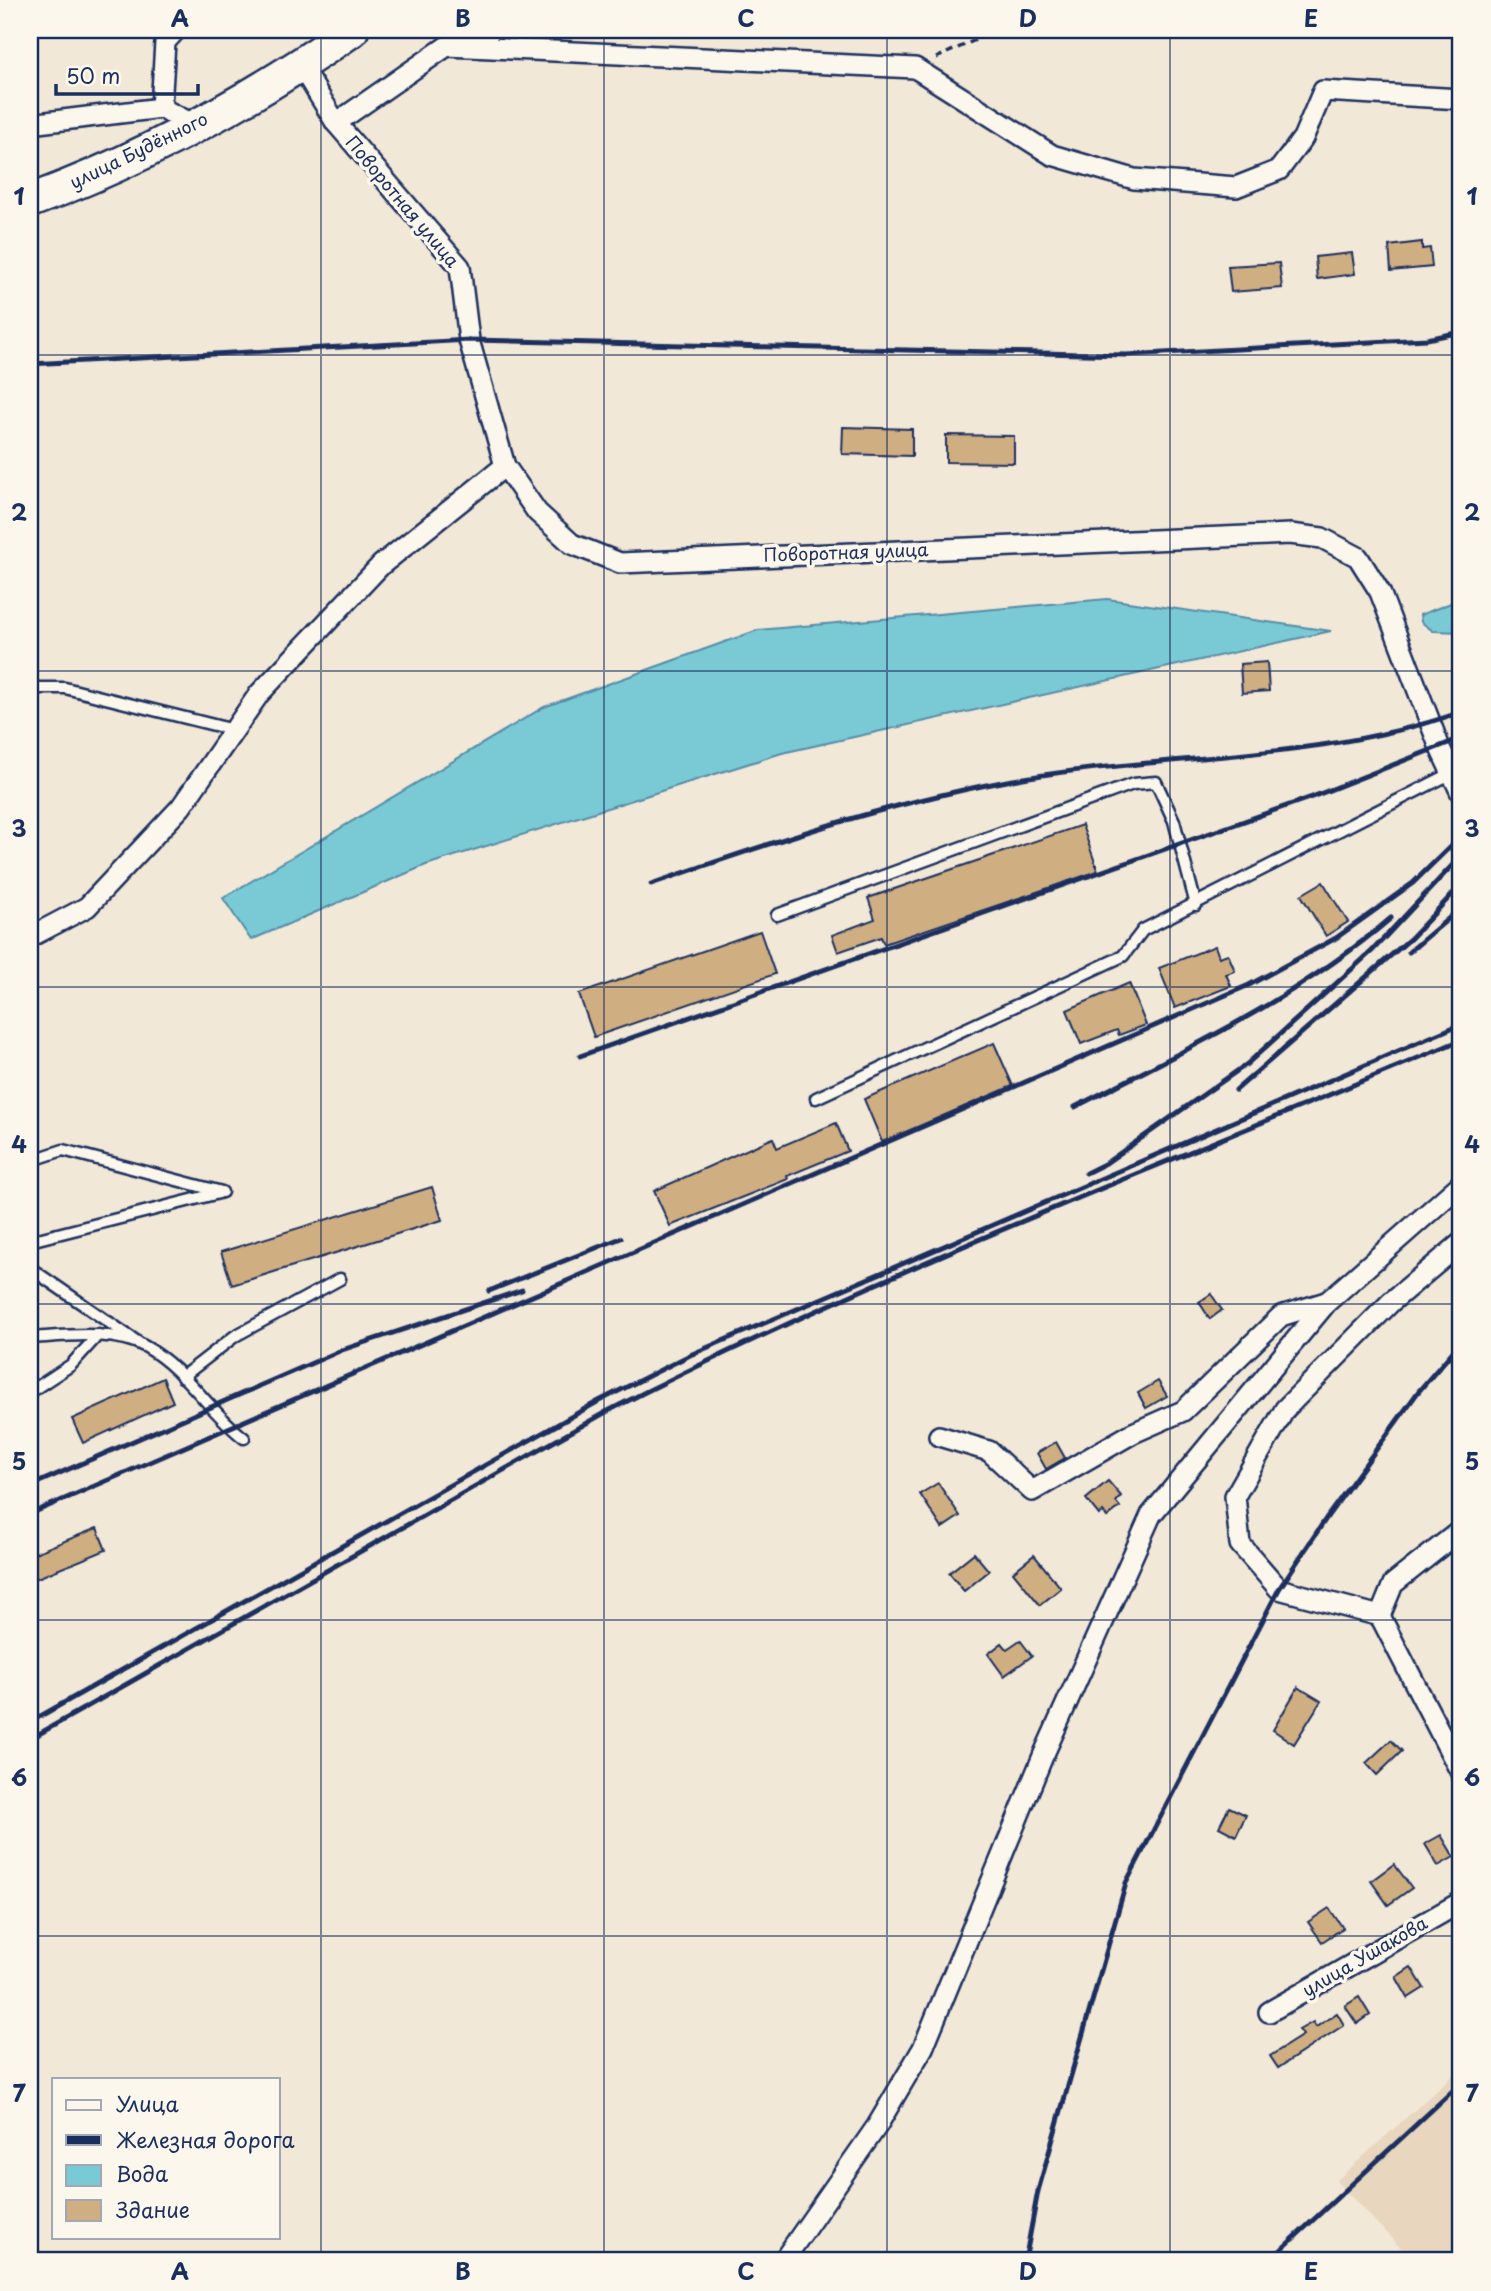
<svg xmlns="http://www.w3.org/2000/svg" width="1491" height="2291" font-family="'Playpen Sans',sans-serif">
	<style>
		.built { fill: #e8d7be }
		.water { fill: #7acad6; stroke: #548ca6; stroke-width: 2 }
		.building { fill: #cfae82; stroke: #1b2f5e; stroke-width: 2 }
		.lines { fill: none; stroke-linecap: round; stroke-linejoin: round }
		.service-casing { stroke: #1b2f5e; stroke-width: 15 }
		.minor-casing { stroke: #1b2f5e; stroke-width: 24 }
		.primary-casing { stroke: #1b2f5e; stroke-width: 37 }
		.path { stroke: #1b2f5e; stroke-width: 3.5; stroke-dasharray: 7 5; stroke-linecap: butt }
		.service { stroke: #fbf7ec; stroke-width: 10 }
		.minor { stroke: #fbf7ec; stroke-width: 19 }
		.primary { stroke: #fbf7ec; stroke-width: 32 }
		.rail { stroke: #1b2f5e; stroke-width: 5 }
		.grid { fill: none; stroke: #1b2f5e; stroke-width: 2; stroke-opacity: 0.55 }
		.labels { text-anchor: middle; stroke-width: 7; stroke-linejoin: round; paint-order: stroke }
		.street-label { font-size: 18px; fill: #1b2f5e; stroke: #fbf7ec }
		.neatline { fill: none; stroke: #1b2f5e; stroke-width: 2.5 }
		.grid-label { font-size: 23px; text-anchor: middle; font-weight: bold; fill: #1b2f5e }
	</style>
	<rect width="100%" height="100%" fill="#f2e8d7"/>
	<filter id="ink" filterUnits="userSpaceOnUse"><feTurbulence type="fractalNoise" baseFrequency=".0143" numOctaves="2"/><feDisplacementMap in="SourceGraphic" scale="14" xChannelSelector="R" yChannelSelector="G"/><feConvolveMatrix kernelMatrix="1 2 1 2 8 2 1 2 1" color-interpolation-filters="sRGB"/></filter>
	<g filter="url(#ink)">
		<path class="built" d="M1461,2068V2261H1413L1336,2181Z"/>
		<g class="water">
			<path d="M1107,599L1331,631L782,753L426,865L251,940L223,898L544,707L758,630Z"/>
			<path d="M1461,599V632L1433,631L1421,622L1420,615Z"/>
		</g>
		<g class="building">
			<path d="M1422,242V249L1430,248L1432,267L1391,271L1389,246Z"/>
			<path d="M1352,253L1355,274L1317,279L1315,257Z"/>
			<path d="M1279,263L1282,288L1231,292L1228,266Z"/>
			<path d="M843,427L912,429V456L842,454Z"/>
			<path d="M946,435L1014,436V463L946,462Z"/>
			<path d="M1267,662L1269,691L1242,693L1240,664Z"/>
			<path d="M1082,825L1098,871L884,944L881,937L838,952L832,935L875,919L868,898Z"/>
			<path d="M1323,882L1348,922L1326,936L1301,895Z"/>
			<path d="M760,931L775,974L594,1037L579,994Z"/>
			<path d="M1215,946L1219,957L1228,954L1235,971L1226,974L1231,986L1175,1008L1159,968Z"/>
			<path d="M1129,983L1146,1025L1119,1035L1117,1030L1081,1044L1067,1010Z"/>
			<path d="M994,1043L1013,1086L882,1142L864,1099Z"/>
			<path d="M836,1123L848,1151L787,1176L788,1179L670,1226L654,1191L773,1138L777,1148Z"/>
			<path d="M432,1187L442,1220L232,1285L221,1252Z"/>
			<path d="M1211,1294L1222,1310L1210,1319L1199,1302Z"/>
			<path d="M163,1378L173,1402L83,1443L72,1419Z"/>
			<path d="M1158,1381L1167,1396L1146,1408L1138,1393Z"/>
			<path d="M1056,1442L1065,1458L1046,1469L1037,1453Z"/>
			<path d="M1108,1481L1121,1496L1116,1502L1120,1507L1107,1517L1103,1512L1099,1515L1086,1499Z"/>
			<path d="M938,1483L960,1516L942,1528L920,1494Z"/>
			<path d="M97,1528L106,1550L30,1581V1555Z"/>
			<path d="M974,1553L989,1571L964,1591L949,1573Z"/>
			<path d="M1034,1555L1061,1588L1040,1605L1013,1572Z"/>
			<path d="M1020,1640L1032,1656L1004,1676L988,1654L1002,1643L1007,1649Z"/>
			<path d="M1298,1687L1321,1701L1294,1744L1273,1730Z"/>
			<path d="M1391,1740L1402,1751L1377,1775L1366,1763Z"/>
			<path d="M1229,1807L1246,1815L1236,1836L1219,1827Z"/>
			<path d="M1441,1835L1454,1857L1438,1866L1425,1844Z"/>
			<path d="M1394,1864L1412,1888L1388,1905L1371,1881Z"/>
			<path d="M1329,1908L1343,1928L1322,1942L1308,1922Z"/>
			<path d="M1411,1967L1424,1988L1408,1998L1396,1977Z"/>
			<path d="M1359,1997L1370,2015L1357,2024L1345,2006Z"/>
			<path d="M1337,2013L1344,2025L1278,2068L1270,2056L1303,2035L1299,2030L1313,2022L1316,2027Z"/>
		</g>
		<g class="lines">
			<g class="service-casing">
				<g id="service">
					<path d="M30,688H65L234,730"/>
					<path d="M777,915L1133,784L1156,782L1174,821L1196,905"/>
					<path d="M816,1098L1123,956L1143,930L1452,773"/>
					<path d="M30,1161L63,1150L222,1192"/>
					<path d="M30,1241L219,1193"/>
					<path d="M30,1268L139,1343"/>
					<path d="M30,1338C65,1336 114,1329 146,1347C185,1369 209,1411 244,1438"/>
					<path d="M182,1377L235,1336L340,1279"/>
					<path d="M30,1392L71,1365L98,1335"/>
				</g>
			</g>
			<g class="minor-casing">
				<g id="minor">
					<path d="M457,43L492,30"/>
					<path d="M301,66L336,123L460,267L469,340L505,466L537,512L572,544L620,563L1290,534L1322,538L1358,557L1380,592L1440,748L1461,793"/>
					<path d="M161,108L165,42L176,30"/>
					<path d="M336,123L447,46L915,68L1052,155L1134,179L1236,187L1279,170L1303,138L1323,91L1461,99"/>
					<path d="M30,124L161,108L195,125"/>
					<path d="M30,937L87,907L181,807L259,694L381,565L505,466"/>
					<path d="M939,1436L989,1451L1032,1491L1133,1433L1183,1411L1281,1316L1326,1302"/>
					<path d="M1380,1616L1279,1589L1240,1544L1235,1496L1285,1409L1391,1302L1461,1243"/>
					<path d="M1380,1616L1461,1773"/>
					<path d="M1380,1616L1393,1584L1461,1530"/>
					<path d="M1269,2012L1461,1902"/>
					<path d="M783,2261L877,2126L923,2048L1043,1756L1151,1515L1327,1302L1461,1184"/>
				</g>
			</g>
			<g class="primary-casing">
				<path id="primary" d="M30,201C143,159 253,99 352,30"/>
			</g>
			<path class="path" d="M936,58L997,30"/>
			<use href="#service" class="service"/>
			<use href="#minor" class="minor"/>
			<use href="#primary" class="primary"/>
			<g class="rail">
				<path d="M30,364L469,340L1126,355L1427,339L1461,332"/>
				<path d="M651,884C768,843 885,804 1007,781C1157,753 1316,763 1461,712"/>
				<path d="M1409,952L1461,908"/>
				<path d="M580,1056L1312,797L1461,738"/>
				<path d="M1236,1090L1411,938L1461,885"/>
				<path d="M1075,1107C1183,1051 1298,998 1391,918"/>
				<path d="M1086,1173L1106,1163L1247,1064L1372,951L1461,856"/>
				<path d="M489,1291L621,1238"/>
				<path d="M30,1486L342,1350L522,1290"/>
				<path d="M30,1514L1249,985L1336,938L1413,883L1461,836"/>
				<path d="M30,1722L599,1401L690,1355L1461,1024"/>
				<path d="M30,1739L606,1412C882,1270 1175,1161 1461,1040"/>
				<path d="M1025,2261L1038,2191L1126,1883L1279,1589L1327,1517L1418,1392L1461,1342"/>
				<path d="M1269,2261L1461,2083"/>
			</g>
		</g>
	</g>
	<path class="grid" d="M321,30V2261M604,30V2261M887,30V2261M1170,30V2261M30,355H1461M30,671H1461M30,987H1461M30,1304H1461M30,1620H1461M30,1936H1461"/>
	<g class="labels">
		<g class="street-label">
			<text transform="translate(139 151) rotate(-26)" y="6">улица Будённого</text>
			<text transform="translate(402 202) rotate(50)" y="6">Поворотная улица</text>
			<text transform="translate(846 553) rotate(-2)" y="6">Поворотная улица</text>
			<text transform="translate(1365 1957) rotate(-30)" y="6">улица Ушакова</text>
		</g>
	</g>
	<rect width="1491" height="2291" fill="none" stroke="#fbf7ec" stroke-width="77"/>
	<rect x="52" y="2078" width="228" height="161" fill="#fbf7ec" stroke="#a1a7b3" stroke-width="2"/>
	<rect x="66" y="2100" width="35" height="10" fill="#fbf7ec" stroke="#a1a7b3" stroke-width="2"/>
	<text x="116" y="2112" font-size="21" fill="#1b2f5e">Улица</text>
	<rect x="66" y="2135" width="35" height="10" fill="#1b2f5e" stroke="#a1a7b3" stroke-width="2"/>
	<text x="116" y="2148" font-size="21" fill="#1b2f5e">Железная дорога</text>
	<rect x="66" y="2165" width="35" height="21" fill="#7acad6" stroke="#a1a7b3" stroke-width="2"/>
	<text x="116" y="2182" font-size="21" fill="#1b2f5e">Вода</text>
	<rect x="66" y="2200" width="35" height="21" fill="#cfae82" stroke="#a1a7b3" stroke-width="2"/>
	<text x="116" y="2218" font-size="21" fill="#1b2f5e">Здание</text>
	<path d="M56 84v10h142v-10" fill="none" stroke="#1b2f5e" stroke-width="3.5"/>
	<text x="66" y="84" font-size="21" fill="#1b2f5e" stroke="#fbf7ec" stroke-width="5" paint-order="stroke">50 m</text>
	<rect x="38" y="38" width="1414" height="2214" class="neatline"/>
	<g class="grid-label">
		<text x="180" y="27">A</text>
		<text x="463" y="27">B</text>
		<text x="746" y="27">C</text>
		<text x="1028" y="27">D</text>
		<text x="1311" y="27">E</text>
		<text x="19" y="205">1</text>
		<text x="1472" y="205">1</text>
		<text x="19" y="521">2</text>
		<text x="1472" y="521">2</text>
		<text x="19" y="837">3</text>
		<text x="1472" y="837">3</text>
		<text x="19" y="1153">4</text>
		<text x="1472" y="1153">4</text>
		<text x="19" y="1470">5</text>
		<text x="1472" y="1470">5</text>
		<text x="19" y="1786">6</text>
		<text x="1472" y="1786">6</text>
		<text x="19" y="2102">7</text>
		<text x="1472" y="2102">7</text>
		<text x="180" y="2280">A</text>
		<text x="463" y="2280">B</text>
		<text x="746" y="2280">C</text>
		<text x="1028" y="2280">D</text>
		<text x="1311" y="2280">E</text>
	</g>
</svg>
